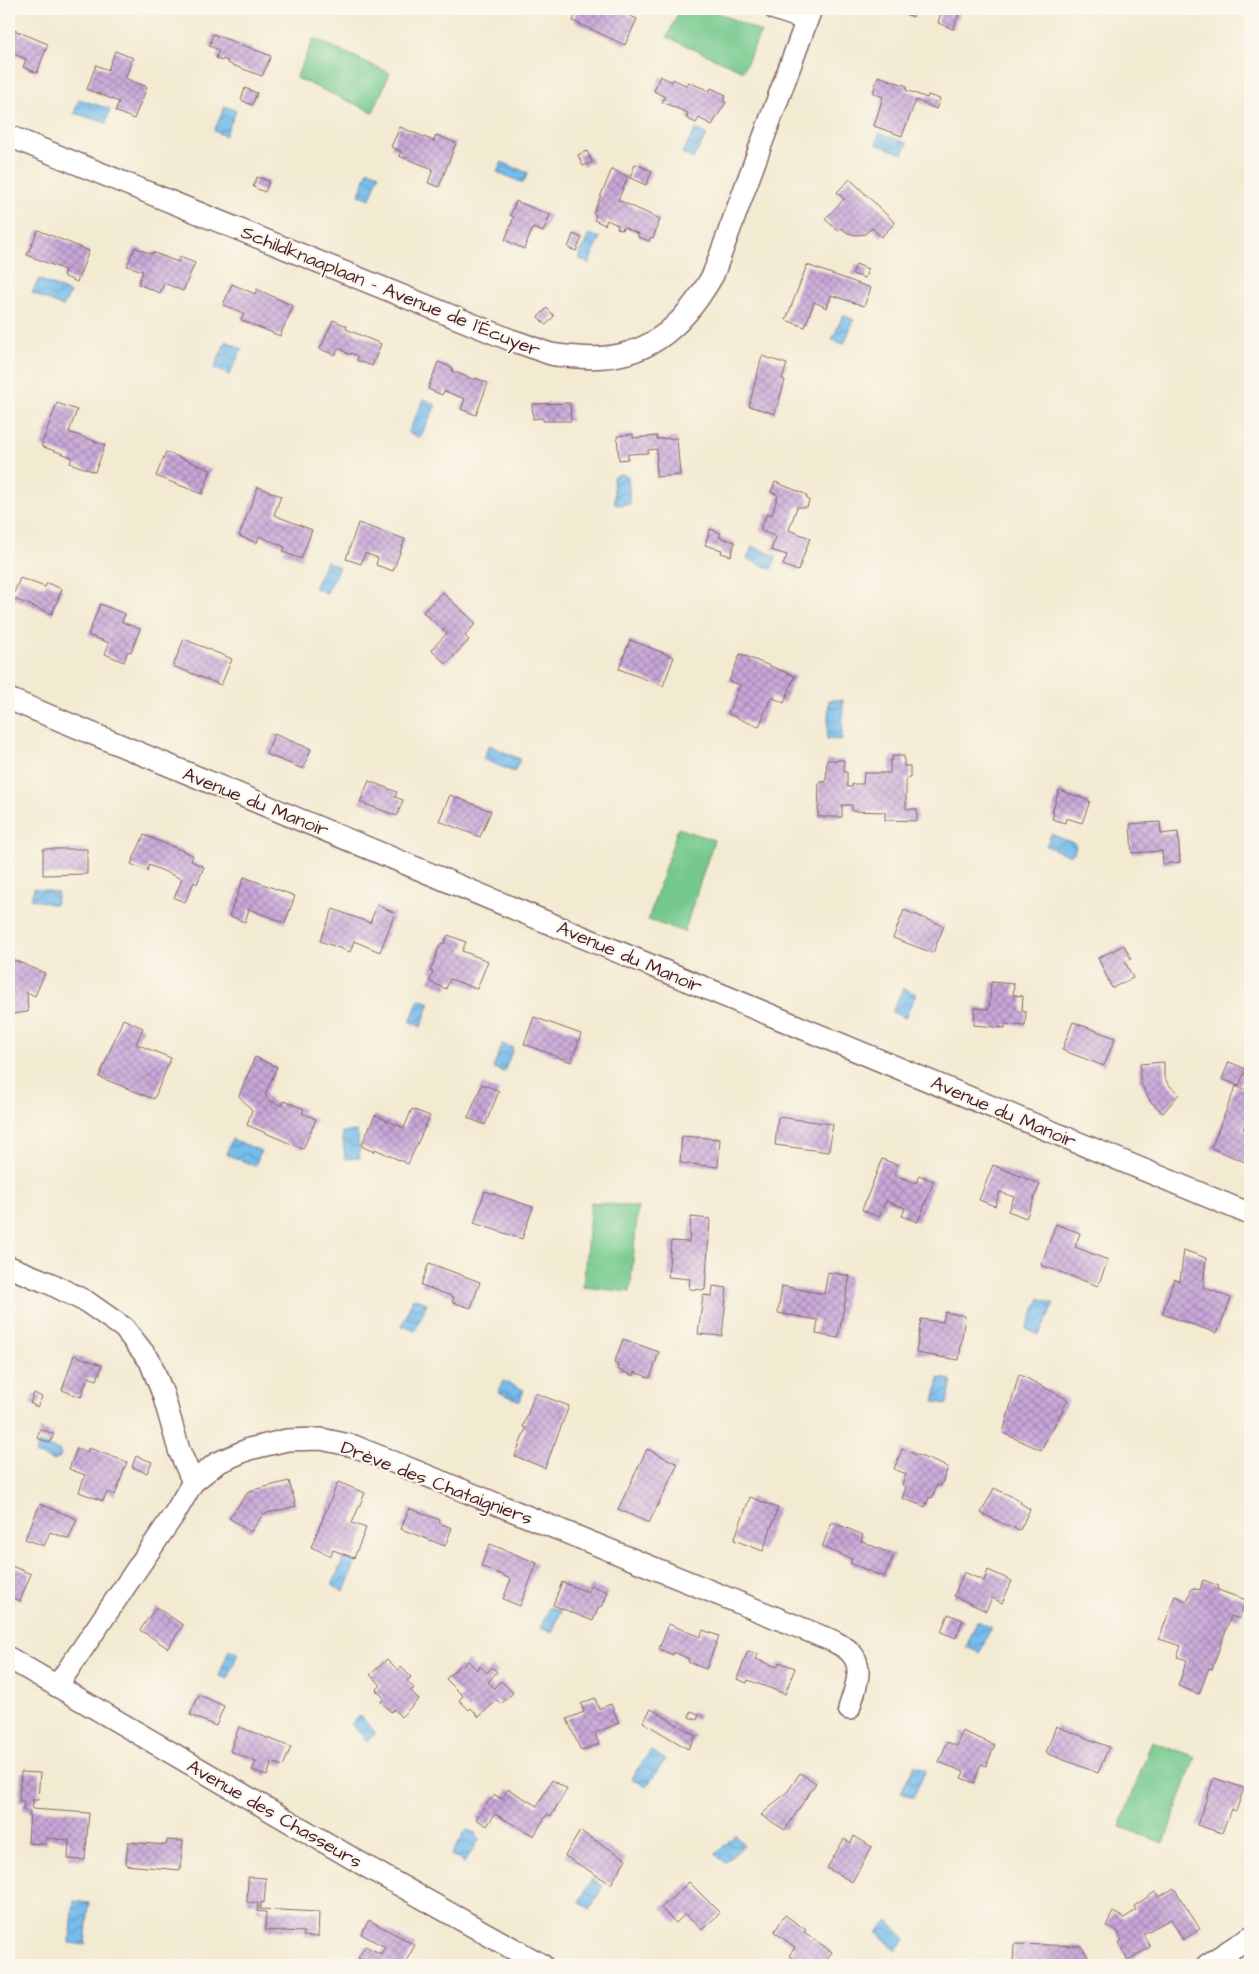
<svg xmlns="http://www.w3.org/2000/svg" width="1259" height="1974" font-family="'Architects Daughter',sans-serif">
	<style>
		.park { fill: #74c98d; stroke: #5f745c }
		.water { fill: url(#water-waves); stroke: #606e8c }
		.building { fill: url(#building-cross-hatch) }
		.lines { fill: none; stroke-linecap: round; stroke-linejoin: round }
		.minor-casing { stroke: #856665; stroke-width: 24 }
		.minor { stroke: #fff; stroke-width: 21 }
		.labels { text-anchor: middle; stroke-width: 4.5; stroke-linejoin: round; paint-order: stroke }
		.street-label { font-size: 19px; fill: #4a1f2b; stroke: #fbf7ec }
	</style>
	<defs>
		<pattern id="water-waves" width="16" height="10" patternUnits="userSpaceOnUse" patternTransform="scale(1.25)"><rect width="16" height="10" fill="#75bcec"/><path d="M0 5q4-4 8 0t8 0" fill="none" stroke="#6298bf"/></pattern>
		<pattern id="building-cross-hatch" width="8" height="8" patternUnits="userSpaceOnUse" patternTransform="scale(1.25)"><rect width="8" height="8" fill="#c8a7d9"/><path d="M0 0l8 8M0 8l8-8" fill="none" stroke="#a487b0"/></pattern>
	</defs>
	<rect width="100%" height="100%" fill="#fbf7ec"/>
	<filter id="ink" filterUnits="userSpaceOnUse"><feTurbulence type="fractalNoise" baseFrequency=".02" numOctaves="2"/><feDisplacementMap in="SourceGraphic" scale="10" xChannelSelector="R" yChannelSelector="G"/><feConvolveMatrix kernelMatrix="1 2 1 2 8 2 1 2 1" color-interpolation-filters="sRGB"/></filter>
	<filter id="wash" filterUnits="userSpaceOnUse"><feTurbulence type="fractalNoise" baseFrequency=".0096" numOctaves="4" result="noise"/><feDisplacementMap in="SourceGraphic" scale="20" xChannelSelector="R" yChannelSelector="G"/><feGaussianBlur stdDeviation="1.12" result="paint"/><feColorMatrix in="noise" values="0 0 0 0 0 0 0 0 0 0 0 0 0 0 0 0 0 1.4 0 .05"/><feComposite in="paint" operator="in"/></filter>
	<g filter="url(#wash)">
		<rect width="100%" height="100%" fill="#f3ead2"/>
		<g class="park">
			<path d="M680,9H710L761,32L743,71L667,37Z"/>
			<path d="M314,38L390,73L373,112L296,78Z"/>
			<path d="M678,828L714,840L684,932L648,920Z"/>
			<path d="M591,1202L638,1207L630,1292L583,1287Z"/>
			<path d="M1152,1741L1195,1757L1164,1843L1120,1827Z"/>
		</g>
		<g class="water">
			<path d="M79,99L110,109L106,123L74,113Z"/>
			<path d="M225,106L236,111L225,136L214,131Z"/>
			<path d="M696,129L707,135L693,159L682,153Z"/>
			<path d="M879,133L907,143L903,154L876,144Z"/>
			<path d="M502,162L528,173L523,183L497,172Z"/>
			<path d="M368,170L379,174L370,199L359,195Z"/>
			<path d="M589,234L600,238L589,263L578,258Z"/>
			<path d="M39,279L70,293L63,307L32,293Z"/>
			<path d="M843,315L854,320L844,344L832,340Z"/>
			<path d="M226,341L242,349L229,375L214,368Z"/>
			<path d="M424,399L436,405L420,438L408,433Z"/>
			<path d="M620,474L628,476L630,504L615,505L613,477Z"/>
			<path d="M752,546L777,556L771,569L747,559Z"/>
			<path d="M326,561L339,567L327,593L314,588Z"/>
			<path d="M829,700H843L842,740L827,739Z"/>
			<path d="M489,745L520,759L514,772L483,759Z"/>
			<path d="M1051,834L1074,843L1076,846L1074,853L1069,855L1046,846Z"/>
			<path d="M34,888L58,893L55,905L31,899Z"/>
			<path d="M903,988L916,994L905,1018L892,1012Z"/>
			<path d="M419,999L430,1003L421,1027L410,1022Z"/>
			<path d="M502,1044L513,1048L504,1072L493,1068Z"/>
			<path d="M357,1131L360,1158L345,1159L342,1132Z"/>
			<path d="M232,1139L261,1151L255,1166L226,1154Z"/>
			<path d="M413,1298L427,1303L415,1331L402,1326Z"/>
			<path d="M1040,1298L1054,1304L1039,1335L1026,1329Z"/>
			<path d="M939,1378L952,1380L947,1404L934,1402Z"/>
			<path d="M503,1381L524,1390L520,1401L498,1392Z"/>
			<path d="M39,1443L59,1450L61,1455L59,1459H56L55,1461L35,1454Z"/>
			<path d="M343,1558L356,1562L344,1591L332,1586Z"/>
			<path d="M550,1607L561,1611L552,1633L540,1628Z"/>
			<path d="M977,1621L991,1627L980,1653L966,1647Z"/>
			<path d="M229,1649L238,1653L228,1679L219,1676Z"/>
			<path d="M360,1716L376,1733L367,1741L351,1724Z"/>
			<path d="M651,1750L665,1760L646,1787L631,1778Z"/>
			<path d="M915,1765L926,1770L913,1798L901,1792Z"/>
			<path d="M466,1830L476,1833V1837L480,1839L464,1863L451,1855Z"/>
			<path d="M735,1835L744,1845L725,1863L716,1854Z"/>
			<path d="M592,1879L603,1886L590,1909L579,1902Z"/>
			<path d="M74,1901L89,1903L85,1945L70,1943Z"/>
			<path d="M888,1921L906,1939L895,1950L877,1932Z"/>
		</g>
		<g id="blocks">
			<g class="building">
				<path d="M578,9H612L619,12L624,10L628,15L637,19L625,45L573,21Z"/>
				<path d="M892,9H916L913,17Z"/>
				<path d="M942,9H961L953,29L938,23Z"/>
				<path d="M9,28L48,44L37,73L23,67L26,59L9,52Z"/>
				<path d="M213,34L271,56L262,76L227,63L228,61L223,59L222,61L216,58L219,50L209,46Z"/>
				<path d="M115,51L133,58L125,78L147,87L134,119L115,111L119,102L87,89L96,65L108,70Z"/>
				<path d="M660,76L672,82L673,79L687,86L688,82L710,91L711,88L726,95L723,101L726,102L712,125L699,118L696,123L686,118L688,113L662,102L665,97L654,91Z"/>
				<path d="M878,76L907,86L906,90L927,98L928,95L940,99L936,109L916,100L902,136L874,126L883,97L873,93Z"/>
				<path d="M245,88L257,93L252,105L241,100Z"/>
				<path d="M400,127L434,141L436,135L456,143L439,187L428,183L433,169L399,156L401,151L391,147Z"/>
				<path d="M587,151L592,162L583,166L578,155Z"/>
				<path d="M635,164L652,171L646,185L630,178Z"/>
				<path d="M612,169L628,177L618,200L660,219L653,238L651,237L649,241L638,237L639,234L623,227L622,230L617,228L618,225L607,220L605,225L594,220L596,215L593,214Z"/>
				<path d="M257,177L269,181L265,192L253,187Z"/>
				<path d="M850,179L895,223L881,237L872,228L865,234L856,235L848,233L841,228L838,231L825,219L844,199L837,192Z"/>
				<path d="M516,201L550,215L543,232L533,228L524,249L505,240L514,217L510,215Z"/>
				<path d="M38,230L89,251L77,282L63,276L65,270L27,255Z"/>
				<path d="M573,234L582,238L576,251L568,248Z"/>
				<path d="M135,247L151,254L152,252L178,262L180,257L195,263L183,291L164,283L160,293L138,284L143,271L127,266Z"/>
				<path d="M856,264L868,269L865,278L852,274Z"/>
				<path d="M807,265L871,288L864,306L831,295L827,308L814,302L805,327L786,320Z"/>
				<path d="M232,284L255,294L257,289L293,306L280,336L241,320L244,313L223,305Z"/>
				<path d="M547,308L554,316L546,325L538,317Z"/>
				<path d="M333,320L347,326L346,329L381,344L372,366L357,360L358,357L356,355L351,353L350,355L339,348L335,355L320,349Z"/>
				<path d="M762,356L787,364L782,379L785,380L775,414L749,406Z"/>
				<path d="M438,362L453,368L452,371L475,380L476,378L488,383L476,415L461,409L465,399L444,391L442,395L428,389Z"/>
				<path d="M57,403L77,410L69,432L105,445L95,472L70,463L72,457L41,446Z"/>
				<path d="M570,403L571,421H543V418L533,419L532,404Z"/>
				<path d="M633,434V438L657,436V439L677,438L680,475L656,477L657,449L648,450V453L628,454V459L619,460L617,436Z"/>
				<path d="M166,452L211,470L202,494L156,476Z"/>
				<path d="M775,482L805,494L809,501L807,507H797L789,530L810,538L798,571L783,565L787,555L771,550L776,537L760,530L767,513L772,515L778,495L771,492Z"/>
				<path d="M258,487L281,496L274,515L312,530L301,559L283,552L285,547L259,536L257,543L239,536Z"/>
				<path d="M358,523L405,539L393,571L376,565L378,558L365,553L361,564L346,559Z"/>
				<path d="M710,529L721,533L719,537L735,542L731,556L721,553L722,550L705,545Z"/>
				<path d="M20,578L45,587L47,583L62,589L52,614L12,598Z"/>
				<path d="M442,592L476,623L465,636L469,640L446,664L431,650L447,633L423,612Z"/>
				<path d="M100,604L125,614L122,622L140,629L131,652L128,651L124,662L105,654L109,643L88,635Z"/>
				<path d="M184,639L232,659L221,685L173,666Z"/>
				<path d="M630,640L674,657L663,686L619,669Z"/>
				<path d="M740,654L795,676L784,703L771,697L759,727L728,714L740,685L729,681Z"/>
				<path d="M274,734L311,749L303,769L266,754Z"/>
				<path d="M892,756H904V766H910V778H906V809H917V821L885,820V812L852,811V805H842V817H818L819,782H826L827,760H844V772H847V787H852V784H863L864,773H890V760H892Z"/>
				<path d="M369,781L397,792L395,797L403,800L397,816L360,802Z"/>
				<path d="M1059,790L1090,801L1082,823L1066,818L1065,823L1052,819L1054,813L1052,812Z"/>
				<path d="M450,795L491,811L480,837L439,821Z"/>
				<path d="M1160,822L1161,834L1178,832L1180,862L1163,864L1162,851L1132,853L1130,824Z"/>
				<path d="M144,835L193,855L191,861L204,867L197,884L194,882L185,902L174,898L182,879L149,865L147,871L131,864Z"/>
				<path d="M43,849H87V874L43,875Z"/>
				<path d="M244,877L295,896L285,923L249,909L245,922L229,916Z"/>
				<path d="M377,905L395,913L380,952L354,941L350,952L320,941L333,909L370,923Z"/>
				<path d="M904,910L944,926L933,953L893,938Z"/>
				<path d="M448,935L466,942L462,951L488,961L477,989L450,979L446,989L429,981L433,972L430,971L441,943L444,944Z"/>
				<path d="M1124,945L1131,959L1125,962L1133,978L1112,988L1098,958Z"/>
				<path d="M9,958L45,973L35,996L27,992L28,1012L12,1014L9,992Z"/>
				<path d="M991,982L1014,984L1013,995L1023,996L1022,1011L1026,1012L1025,1026L1005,1024V1028L974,1025L975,1008L989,1009Z"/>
				<path d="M534,1017L581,1034L571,1062L524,1044Z"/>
				<path d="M123,1019L143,1028L136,1044L171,1058L154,1099L99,1077Z"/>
				<path d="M1073,1022L1115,1038L1104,1066L1062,1050Z"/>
				<path d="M255,1057L277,1067L265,1095L271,1101L282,1106L284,1101L304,1109L302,1113L316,1119L303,1149L247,1125L252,1110L239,1096Z"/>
				<path d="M1164,1062V1077L1169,1085L1179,1094L1163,1113L1150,1101L1140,1081V1064Z"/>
				<path d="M1229,1062L1246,1069L1239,1086L1222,1079Z"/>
				<path d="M482,1084L499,1091L485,1125L468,1118Z"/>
				<path d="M1236,1086L1250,1091V1111L1243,1129L1250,1132V1164L1211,1148Z"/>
				<path d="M412,1109L430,1116L408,1164L375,1149L374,1152L361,1146L375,1115L404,1128Z"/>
				<path d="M778,1117L833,1124L829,1152L775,1145Z"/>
				<path d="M682,1136L720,1139L718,1167L680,1163Z"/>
				<path d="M882,1159L898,1165L894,1175L916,1183L919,1175L934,1181L918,1222L902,1216L905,1208L886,1201L879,1217L862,1210Z"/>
				<path d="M993,1165L1040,1184L1026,1218L1008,1211L1014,1197L1000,1192L995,1206L979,1200Z"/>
				<path d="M485,1191L533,1207L522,1239L474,1223Z"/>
				<path d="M691,1217L710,1219L705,1290L689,1289L690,1279L668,1277L671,1241L689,1242Z"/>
				<path d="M1056,1224L1080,1233L1075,1247L1108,1260L1098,1286L1041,1265Z"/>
				<path d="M1184,1250L1206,1258L1203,1287L1231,1298L1217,1333L1162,1314L1174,1279L1180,1281Z"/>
				<path d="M429,1263L480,1282L471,1308L452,1302L454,1297L421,1285Z"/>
				<path d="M828,1272L850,1276L838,1338L816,1334L818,1320L778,1313L782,1286L824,1294Z"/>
				<path d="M713,1286L727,1288L722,1336L698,1334L703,1295L712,1296Z"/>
				<path d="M945,1312L965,1316L959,1360L916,1353L921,1319L943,1322Z"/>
				<path d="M623,1339L659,1352L650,1378L635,1372L634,1376L617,1369L618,1365L614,1363Z"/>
				<path d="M74,1355L102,1365L97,1380L88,1377L81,1397L62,1390Z"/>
				<path d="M1019,1374L1068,1400L1041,1450L1003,1433Z"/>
				<path d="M34,1393L42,1397L37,1407L30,1403Z"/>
				<path d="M535,1393L569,1406L545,1468L515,1456L526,1428L523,1427Z"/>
				<path d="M40,1429L54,1434L50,1443L37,1438Z"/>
				<path d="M77,1448L87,1452L89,1448L127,1462L115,1495L107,1492L103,1501L79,1492L85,1475L69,1469Z"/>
				<path d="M647,1449L678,1464L649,1523L618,1509Z"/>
				<path d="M902,1449L948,1467L941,1486L937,1485L932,1498L929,1497L925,1507L902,1498L906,1487L902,1485L906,1474L894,1469Z"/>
				<path d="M136,1456L152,1462L147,1473L132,1467Z"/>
				<path d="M289,1481L296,1506L263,1514L251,1532L229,1518L249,1491Z"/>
				<path d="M338,1482L365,1493L352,1523L366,1528L354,1558L333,1550L331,1556L311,1547Z"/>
				<path d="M994,1488L1021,1501L1020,1503L1030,1509L1020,1530L1009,1525L1008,1526L981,1513Z"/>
				<path d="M750,1497L778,1508L763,1551L734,1540Z"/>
				<path d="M40,1504L77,1519L69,1539L50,1532L44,1546L25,1539Z"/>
				<path d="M409,1508L440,1520L439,1523L452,1528L445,1546L401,1529Z"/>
				<path d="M832,1522L863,1535L861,1541L894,1555L884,1577L850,1563L852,1559L822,1547Z"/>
				<path d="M490,1544L537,1563L520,1606L503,1599L511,1579L481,1566Z"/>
				<path d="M9,1565L31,1574L20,1601L9,1596Z"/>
				<path d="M988,1570L1012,1581L1002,1603L992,1598L986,1611L954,1596L964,1572L984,1581Z"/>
				<path d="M1203,1580L1219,1586L1218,1590L1246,1600L1239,1619L1231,1616L1212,1669L1209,1668L1199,1694L1178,1686L1187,1660L1177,1657L1181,1646L1159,1639L1175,1596L1187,1601L1192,1588L1200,1590Z"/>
				<path d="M562,1582L588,1592L591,1585L608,1592L602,1607L599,1606L593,1621L553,1605Z"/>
				<path d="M156,1607L183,1625L168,1648L140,1630Z"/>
				<path d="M948,1614L963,1620L956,1638L941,1632Z"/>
				<path d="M669,1624L700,1637L703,1630L719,1636L706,1669L688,1662L689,1659L674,1652L673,1655L659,1649Z"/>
				<path d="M748,1651L758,1654L756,1659L777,1667L779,1662L795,1668L785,1694L748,1680L747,1683L737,1679Z"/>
				<path d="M387,1659L398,1670L401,1667L411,1677L407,1681L414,1688L411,1691L419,1699L401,1717L394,1709L391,1712L381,1702L384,1698L376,1690L381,1685L370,1675Z"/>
				<path d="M468,1661L477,1670L480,1666L487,1673L492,1667L497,1672L488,1682L494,1688L501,1681L513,1693L501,1704L497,1700L479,1717L471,1708L469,1710L459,1700L463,1696L446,1679L460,1665L462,1667Z"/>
				<path d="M199,1695L224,1706L216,1726L190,1715Z"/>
				<path d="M595,1698L599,1709L611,1704L619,1723L595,1733L599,1744L581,1751L567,1719L584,1712L581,1704Z"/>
				<path d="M651,1709L696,1736L688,1749L643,1722Z"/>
				<path d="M691,1711L699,1714L697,1720L689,1717Z"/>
				<path d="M1056,1726L1109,1747L1098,1773L1046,1753Z"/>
				<path d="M239,1727L291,1747L283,1766L272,1762L267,1776L252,1770L256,1762L230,1751Z"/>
				<path d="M962,1731L995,1745L986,1766L981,1764L974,1783L961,1778L964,1772L939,1762L947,1742L957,1746Z"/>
				<path d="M21,1772L40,1773L38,1800H33L32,1809L89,1813L85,1860L68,1859L69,1840L46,1838V1844L28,1843L30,1811L23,1810L24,1801H19Z"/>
				<path d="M800,1773L816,1783L785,1830L761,1815L788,1791Z"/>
				<path d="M1214,1778L1244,1788L1236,1811L1231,1809L1222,1833L1197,1825Z"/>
				<path d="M552,1780L567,1789L551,1816L547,1814L534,1836L495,1814L487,1826L476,1819L485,1805L495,1795L502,1799L508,1789L537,1806Z"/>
				<path d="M580,1831L626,1859L611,1884L565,1856Z"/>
				<path d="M854,1836L872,1847L852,1882L827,1868L844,1839L851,1843Z"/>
				<path d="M167,1840L183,1841L180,1870L126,1865L128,1842L166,1845Z"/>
				<path d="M248,1877L266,1878L264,1903L261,1902L260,1909L319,1912L318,1937L303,1936L304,1932L265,1930L266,1912L257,1911L258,1903L247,1902Z"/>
				<path d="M689,1882L720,1913L702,1930L685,1914L676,1923L661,1908Z"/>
				<path d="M1174,1888L1200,1929L1183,1940L1171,1919L1143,1934L1150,1947L1128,1961L1119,1943L1122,1941L1117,1931L1106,1926L1113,1912L1124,1918L1136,1910L1134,1906L1155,1892L1159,1897Z"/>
				<path d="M785,1915L806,1930L804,1932L832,1952L823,1965H803L789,1956L795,1947L774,1932Z"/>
				<path d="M369,1920L415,1945L404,1965H371L358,1958L365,1946L381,1954L385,1947L361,1934Z"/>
				<path d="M1014,1944L1081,1946L1094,1965H1013Z"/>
			</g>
		</g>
	</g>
	<g filter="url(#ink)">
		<use href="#blocks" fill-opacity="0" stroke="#856665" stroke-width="1"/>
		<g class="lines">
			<g class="minor-casing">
				<g id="minor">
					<path d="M775,9L807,20"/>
					<path d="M9,136L511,340C524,344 538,350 551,354C559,356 569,356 578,357C644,363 682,329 713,275L811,9"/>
					<path d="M9,699L1250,1214"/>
					<path d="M9,1267L49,1283L87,1302L124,1328L150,1361L163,1394L179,1450L193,1482"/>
					<path d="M9,1658L369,1868L542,1965"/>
					<path d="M57,1686L175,1513L193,1482L217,1463L249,1449L287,1440L321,1439L354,1446L833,1641C838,1644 846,1647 850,1652C866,1667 854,1691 849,1709"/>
					<path d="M1207,1965L1250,1937"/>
				</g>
			</g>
			<use href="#minor" class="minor"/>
		</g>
	</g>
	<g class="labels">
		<g class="street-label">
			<text transform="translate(391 290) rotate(22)" y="7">Schildknaaplaan - Avenue de l'Écuyer</text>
			<text transform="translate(256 801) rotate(22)" y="7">Avenue du Manoir</text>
			<text transform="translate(630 956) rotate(23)" y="7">Avenue du Manoir</text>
			<text transform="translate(1004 1111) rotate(23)" y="7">Avenue du Manoir</text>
			<text transform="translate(437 1482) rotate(21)" y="7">Drève des Chataigniers</text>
			<text transform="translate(275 1813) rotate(30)" y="7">Avenue des Chasseurs</text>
		</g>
	</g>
	<rect width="1259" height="1974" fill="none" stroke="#fbf7ec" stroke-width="30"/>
</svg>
